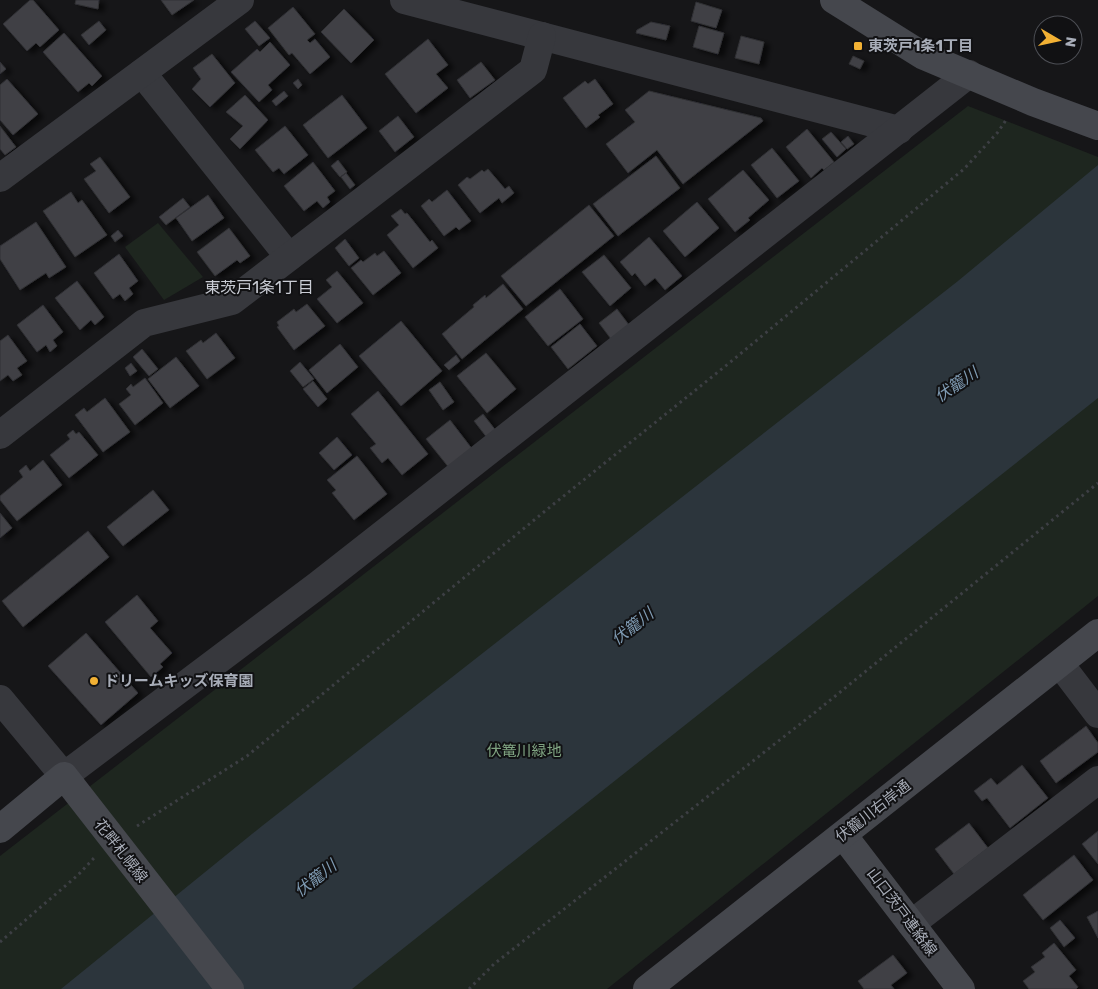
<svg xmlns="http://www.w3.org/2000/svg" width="1098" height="989" font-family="Rubik,'Noto Sans JP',sans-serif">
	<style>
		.green { fill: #1e261f }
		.water { fill: #2c353c }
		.building { fill: #404145; stroke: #303034; filter: url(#shadow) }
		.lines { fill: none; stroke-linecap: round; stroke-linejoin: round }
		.path { stroke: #3d3f44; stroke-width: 3; stroke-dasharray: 2.5 4; stroke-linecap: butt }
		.street { stroke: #37383d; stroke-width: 28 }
		.secondary { stroke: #45474d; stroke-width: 28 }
		.poi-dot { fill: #f2b134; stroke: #111113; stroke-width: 2 }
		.labels { text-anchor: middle; stroke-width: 4; stroke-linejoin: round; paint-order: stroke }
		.poi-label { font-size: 15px; font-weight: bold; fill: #a8adb8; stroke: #111113; text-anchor: start }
		.park-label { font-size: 15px; fill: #7fa381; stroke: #111113 }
		.street-label { font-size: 15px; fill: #a8adb8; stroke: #111113 }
		.neighbourhood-label { font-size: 16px; fill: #c9ccd4; stroke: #111113 }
		.water-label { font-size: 16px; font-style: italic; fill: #7f9bb3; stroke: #111113 }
	</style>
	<defs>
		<filter id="shadow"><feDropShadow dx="5.5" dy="3" stdDeviation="2.5" flood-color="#0009"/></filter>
	</defs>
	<rect width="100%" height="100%" fill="#161618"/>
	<g class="green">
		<path d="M968,106L1098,157V596L607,989H0V856Z"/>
		<path d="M158,223L203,277L164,300L125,247Z"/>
	</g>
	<path class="water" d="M1098,165V398L352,989H61L262,826L958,281Z"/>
	<g class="building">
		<path d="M30,0H33L59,30L40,47L36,43L27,51L3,24Z"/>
		<path d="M76,0H99L98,9L75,4Z"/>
		<path d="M161,0H194L172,15Z"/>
		<path d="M696,2L722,10L716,28L691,21Z"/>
		<path d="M293,7L315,34L307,40L310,43L315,39L330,57L310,74L292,53L289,55L268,28Z"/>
		<path d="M344,9L374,40L351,63L321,32Z"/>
		<path d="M99,21L106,30L89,45L81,35Z"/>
		<path d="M255,21L270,38L259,46L245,29Z"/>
		<path d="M651,22L670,26L666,40L636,33L637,30Z"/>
		<path d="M699,26L724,33L718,54L693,47Z"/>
		<path d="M64,33L102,76L92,86L89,83L78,92L43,52Z"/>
		<path d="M741,36L764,42L759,64L735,58Z"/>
		<path d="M428,39L448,65L436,74L448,88L416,113L385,74Z"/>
		<path d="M270,42L290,65L268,85L272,90L259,102L231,72L257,49L260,52Z"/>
		<path d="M212,54L235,83L210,107L192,89L201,79L193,68Z"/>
		<path d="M853,56L864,61L860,69L849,64Z"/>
		<path d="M0,62L6,69L0,74Z"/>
		<path d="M481,62L495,80L470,98L457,80Z"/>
		<path d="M7,79L38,114L13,135L0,120V85Z"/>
		<path d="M298,79L302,85L298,89L293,83Z"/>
		<path d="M595,79L613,104L598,115L600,117L586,128L563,98L585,81L588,84Z"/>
		<path d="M284,91L288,96L276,106L272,101Z"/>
		<path d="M649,91L761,118L763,121L683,184L657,150L628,173L606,144L635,122L625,110Z"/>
		<path d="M245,95L268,120L240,149L230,139L243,126L226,112Z"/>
		<path d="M342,95L367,128L328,158L303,125Z"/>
		<path d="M398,116L414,137L395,152L379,131Z"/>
		<path d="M0,126L16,147L5,155L0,149Z"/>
		<path d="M285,126L308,155L284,174L279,168L273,172L255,150Z"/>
		<path d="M807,129L834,162L824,170L822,168L811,178L786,147Z"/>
		<path d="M831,132L846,149L837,157L822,139Z"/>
		<path d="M848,136L854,144L847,149L841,142Z"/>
		<path d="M772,148L799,181L777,198L751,165Z"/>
		<path d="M656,156L680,188L618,236L593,204Z"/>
		<path d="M100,157L130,197L109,213L84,179L96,171L90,164Z"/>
		<path d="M338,160L347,172L340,177L331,166Z"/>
		<path d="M313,162L335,191L327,197L330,202L323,208L317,201L304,211L284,186Z"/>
		<path d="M488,169L505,189L509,186L514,193L502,203L499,198L480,213L458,185L467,177L470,179L482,170L484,172Z"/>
		<path d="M743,170L769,200L748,218L750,220L735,232L708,199Z"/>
		<path d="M346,173L355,185L350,189L341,177Z"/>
		<path d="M447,190L471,221L459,230L456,227L444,236L421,206L429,199L432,202Z"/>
		<path d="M71,192L78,203L82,200L107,235L75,257L43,211Z"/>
		<path d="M208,195L224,218L192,241L176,218Z"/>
		<path d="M183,198L190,207L166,225L159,217Z"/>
		<path d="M697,202L719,228L685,257L663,231Z"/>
		<path d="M589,205L614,236L526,306L501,276Z"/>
		<path d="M401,209L405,214L407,213L430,242L432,240L438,248L413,268L387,235L399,225L391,216Z"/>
		<path d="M36,222L66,267L49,278L46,273L20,290L0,259V246Z"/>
		<path d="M229,228L250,256L240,263L237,260L215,276L197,252Z"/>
		<path d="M118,230L123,236L115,242L111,236Z"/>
		<path d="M649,237L682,276L665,290L655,278L645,286L635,273L632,276L620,262Z"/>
		<path d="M345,239L359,258L349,266L335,248Z"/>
		<path d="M384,251L401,273L373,295L351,268L361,260L363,262L375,253L377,256Z"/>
		<path d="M119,254L138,281L129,288L133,294L125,301L120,294L113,299L94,273Z"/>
		<path d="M604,255L631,288L610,306L582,272Z"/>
		<path d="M337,271L363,303L337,323L317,299L332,287L326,280Z"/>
		<path d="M77,281L104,317L95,325L91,320L80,330L55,298Z"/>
		<path d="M503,284L523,309L462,359L442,334L474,307L473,305L485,295L486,298Z"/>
		<path d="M560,289L583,319L548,346L525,317Z"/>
		<path d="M307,304L325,326L294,350L277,327L279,326L277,322L294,309L296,312Z"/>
		<path d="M43,305L63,332L53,340L57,346L50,352L46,345L37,352L17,325Z"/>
		<path d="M617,309L629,325L611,339L599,323Z"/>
		<path d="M401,321L442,371L401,406L359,356Z"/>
		<path d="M580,324L597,346L568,369L551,347Z"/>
		<path d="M216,333L235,358L207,379L186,351L201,340L203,343Z"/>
		<path d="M8,335L27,361L17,368L22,375L13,381L8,375L0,381V341Z"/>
		<path d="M340,344L358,367L327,393L309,370Z"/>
		<path d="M142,349L158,369L149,376L133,357Z"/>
		<path d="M486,353L516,389L487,413L457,376Z"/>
		<path d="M456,355L460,361L449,370L444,365Z"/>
		<path d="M176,357L199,386L170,408L148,379Z"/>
		<path d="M300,362L314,379L303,387L290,371Z"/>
		<path d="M131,363L137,371L130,376L125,368Z"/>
		<path d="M145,378L163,403L135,425L119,404L131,395L126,389L131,384L133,387Z"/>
		<path d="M313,381L327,399L318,407L303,389Z"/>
		<path d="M440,382L454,402L443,410L429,390Z"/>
		<path d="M378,391L428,454L402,475L388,458L382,463L370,448L376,444L351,414Z"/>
		<path d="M105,398L130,432L103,452L75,415L84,408L87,412Z"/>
		<path d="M483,414L497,432L488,439L474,421Z"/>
		<path d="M450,420L473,450L450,469L426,439Z"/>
		<path d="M73,430L76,434L79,432L98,455L69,478L50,455L70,439L67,435Z"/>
		<path d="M337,437L352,455L334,470L319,453Z"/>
		<path d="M357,456L387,494L354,520L332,493L336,490L327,480Z"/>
		<path d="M43,460L62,485L17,521L0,500V496L23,477L19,471L26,465L30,471Z"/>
		<path d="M153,490L169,510L123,546L107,527Z"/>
		<path d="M0,513L12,528L0,538Z"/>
		<path d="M88,531L109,557L23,627L2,601Z"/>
		<path d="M137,595L158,621L150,628L172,653L160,664L163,667L151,677L105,622Z"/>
		<path d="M86,633L138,693L101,725L48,666Z"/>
		<path d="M1086,726L1098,743V752L1056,783L1040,761Z"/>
		<path d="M1022,765L1048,798L1010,828L987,798L982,801L974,791L991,778L997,785Z"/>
		<path d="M969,823L988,848L954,874L935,849Z"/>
		<path d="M1098,831V864L1082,844Z"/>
		<path d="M1074,855L1093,880L1043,920L1023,895Z"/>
		<path d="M1098,911V938L1087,917Z"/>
		<path d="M1060,920L1075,938L1064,947L1050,928Z"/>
		<path d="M1054,943L1076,970L1069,976L1078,987L1076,989H1029L1023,981L1035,972L1031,967L1045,957L1042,953Z"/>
		<path d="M893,955L907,973L891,985L894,989H864L858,981Z"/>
	</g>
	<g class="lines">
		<g class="path">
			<path d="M137,826L247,756L550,507L728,364L964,169L998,132L1006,120"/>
			<path d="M0,942L78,875L94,858"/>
			<path d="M469,989L494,964L818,710L1098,483"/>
		</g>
		<g class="street">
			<path d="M404,0L899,130"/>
			<path d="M142,73L289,257"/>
			<path d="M0,178L240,0"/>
			<path d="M0,435L144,323L232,301L533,70L542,36"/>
			<path d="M1060,664L1098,714"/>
			<path d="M0,699L64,776L318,585L969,74"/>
			<path d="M911,924L1098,780"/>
		</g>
		<g class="secondary">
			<path d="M834,0L922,55L1033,102L1098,126"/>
			<path d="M0,829L64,776L230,989"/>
			<path d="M843,835L961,989"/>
			<path d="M647,989L1098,633"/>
		</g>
	</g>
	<g class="poi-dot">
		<rect x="853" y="41" width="10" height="10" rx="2.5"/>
		<circle cx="94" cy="681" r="5"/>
	</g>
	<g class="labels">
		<g class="poi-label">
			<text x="868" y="51">東茨戸1条1丁目</text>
			<text x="104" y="686">ドリームキッズ保育園</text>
		</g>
		<g class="park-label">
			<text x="524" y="756">伏篭川緑地</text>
		</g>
		<g class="street-label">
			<text transform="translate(873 811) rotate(-38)" y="5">伏籠川右岸通</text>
			<text transform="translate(121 851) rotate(52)" y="5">花畔札幌線</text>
			<text transform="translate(902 912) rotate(53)" y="5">山口茨戸連絡線</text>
		</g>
		<g class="neighbourhood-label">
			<text x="259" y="293">東茨戸1条1丁目</text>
		</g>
		<g class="water-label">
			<text transform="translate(956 384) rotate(-34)" y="6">伏籠川</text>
			<text transform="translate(632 626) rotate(-38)" y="6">伏籠川</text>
			<text transform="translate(315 878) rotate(-38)" y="6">伏籠川</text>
		</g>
	</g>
	<g transform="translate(1058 40) rotate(99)"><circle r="24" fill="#111113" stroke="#4d4f55"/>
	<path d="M0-4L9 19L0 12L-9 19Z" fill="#f2b134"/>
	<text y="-8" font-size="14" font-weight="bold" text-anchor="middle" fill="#a8adb8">N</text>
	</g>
</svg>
